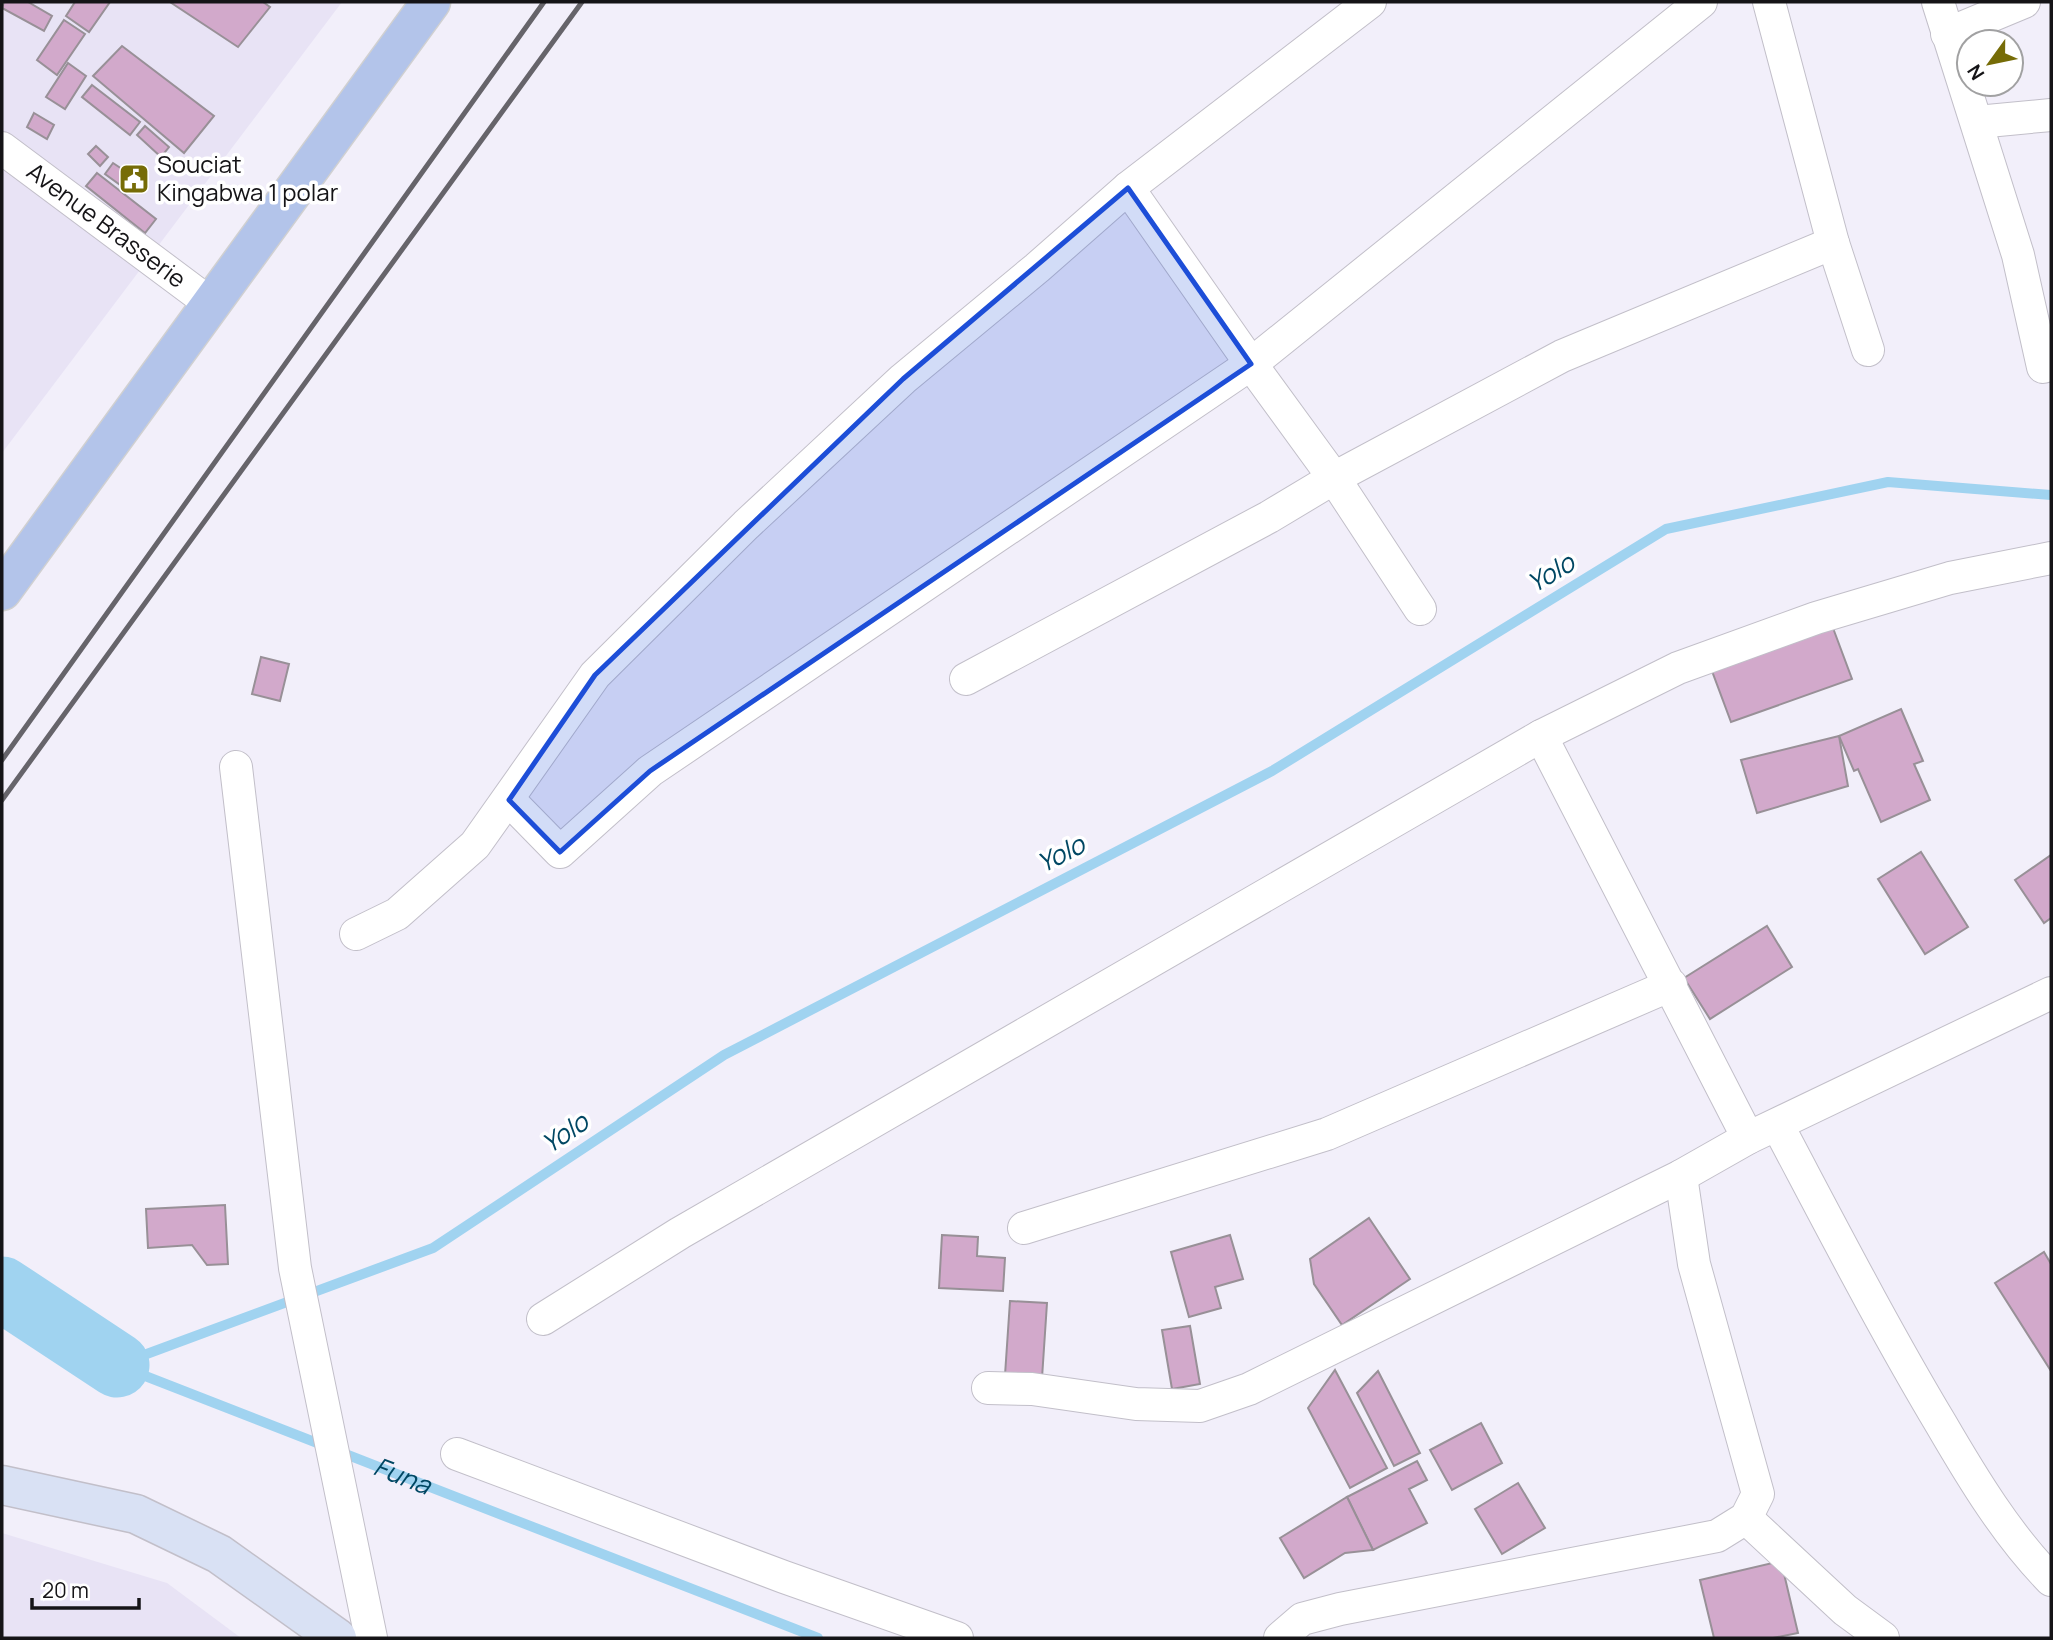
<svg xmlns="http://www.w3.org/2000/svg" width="2053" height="1640" font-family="Manrope,sans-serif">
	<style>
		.built { fill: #e8e3f5 }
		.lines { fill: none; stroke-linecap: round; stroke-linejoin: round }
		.stream { stroke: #a0d3f0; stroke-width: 10 }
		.river { stroke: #a0d3f0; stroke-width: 65 }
		.building { fill: #d2a9cb; stroke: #989097; stroke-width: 2 }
		.street-casing { stroke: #c2bfc9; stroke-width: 34 }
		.secondary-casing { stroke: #c2bfc9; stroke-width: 41 }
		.primary-casing { stroke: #d0d0d1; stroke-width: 41 }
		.street { stroke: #fff; stroke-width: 32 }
		.secondary { stroke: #d9e1f4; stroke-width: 38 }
		.primary { stroke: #b3c4ea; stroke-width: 38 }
		.rail { stroke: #66646a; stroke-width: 5 }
		.marked { fill: #1d4ed8; fill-opacity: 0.2; stroke: #1d4ed8; stroke-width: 5; stroke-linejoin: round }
		.labels { text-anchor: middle; stroke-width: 7; stroke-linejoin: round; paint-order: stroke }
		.poi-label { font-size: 24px; fill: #151417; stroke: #fff; text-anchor: start }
		.street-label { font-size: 24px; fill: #151417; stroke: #fff }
		.water-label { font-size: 26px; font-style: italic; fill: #004763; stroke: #fff }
	</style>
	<rect width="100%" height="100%" fill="#f2effa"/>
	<g class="built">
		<path d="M2,2H342L2,453Z"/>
		<path d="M2,1533L167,1583L241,1638H2Z"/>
	</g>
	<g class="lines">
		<g class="stream">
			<path d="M117,1365L433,1248L724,1055L1272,771L1666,529L1888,482L2051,495"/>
			<path id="s1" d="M117,1365L818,1638"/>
		</g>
		<path class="river" d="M2,1289L117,1365"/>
	</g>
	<g class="building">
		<path d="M4,2H28L52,16L44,31L2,8Z"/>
		<path d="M75,2H110L89,32L66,16Z"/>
		<path d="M170,2H263L270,7L238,47Z"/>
		<path d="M64,20L85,34L57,75L37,60Z"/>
		<path d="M122,46L214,116L184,153L93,76Z"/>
		<path d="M68,63L86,76L65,109L46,97Z"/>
		<path d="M92,85L140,122L130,135L82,97Z"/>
		<path d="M34,113L54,125L47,139L27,127Z"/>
		<path d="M145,126L169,147L161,157L137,135Z"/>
		<path d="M96,146L108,157L100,166L88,154Z"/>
		<path d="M113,163L131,175L123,187L105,174Z"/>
		<path d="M97,173L156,219L145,233L86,186Z"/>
		<path d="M1833,628L1852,679L1731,722L1712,671Z"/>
		<path d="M261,657L289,664L280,701L252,694Z"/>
		<path d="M1901,709L1923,761L1914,764L1930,800L1881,822L1858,769L1854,771L1839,736Z"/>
		<path d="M1839,736L1848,786L1757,813L1741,760Z"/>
		<path d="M1921,852L1968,927L1925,954L1878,879Z"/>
		<path d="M2051,855V918L2044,923L2015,880Z"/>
		<path d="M1767,926L1792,967L1710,1019L1684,978Z"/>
		<path d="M225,1205L228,1264L207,1265L192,1245L148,1248L146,1209Z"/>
		<path d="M1369,1218L1410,1279L1342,1325L1314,1284L1310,1259Z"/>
		<path d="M942,1235L978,1237L977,1256L1005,1258L1003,1291L939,1288Z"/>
		<path d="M1230,1235L1243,1279L1215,1287L1221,1308L1189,1317L1171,1252Z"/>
		<path d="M2044,1252L2051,1264V1371L1995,1283Z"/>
		<path d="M1010,1301L1047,1303L1042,1378L1005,1375Z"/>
		<path d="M1190,1326L1200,1384L1172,1389L1162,1330Z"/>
		<path d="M1335,1370L1387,1468L1350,1488L1308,1408Z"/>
		<path d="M1378,1371L1420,1453L1394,1466L1357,1393Z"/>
		<path d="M1481,1423L1502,1463L1452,1490L1430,1450Z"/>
		<path d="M1417,1461L1427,1480L1409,1489L1427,1523L1373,1550L1347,1497Z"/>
		<path d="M1518,1483L1545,1528L1502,1554L1475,1509Z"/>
		<path d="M1347,1497L1373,1550L1345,1553L1304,1578L1280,1538Z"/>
		<path d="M1781,1561L1798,1633L1773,1638H1714L1700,1580Z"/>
	</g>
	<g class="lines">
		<g class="street-casing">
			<g id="street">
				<path d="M1769,2L1833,243L1868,350"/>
				<path d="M1938,2L2018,255L2043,367"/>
				<path d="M1947,34L2024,2"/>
				<path d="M1977,122L2051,115"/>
				<path id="s2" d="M2,148L211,304"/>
				<path d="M1128,188L1251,364L1334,478L1420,609"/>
				<path d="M966,679L1269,517L1334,478L1562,356L1833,243"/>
				<path d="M1541,736L1748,1138"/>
				<path d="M236,767L295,1268L371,1638"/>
				<path d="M509,800L560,852L650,771L1251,364L1701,2"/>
				<path d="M356,934L397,914L475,845L595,675L746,525L903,379L1037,268L1128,188L1370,2"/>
				<path d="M1778,1126C1831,1226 1883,1327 1941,1424C1973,1479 2007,1535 2051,1580"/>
				<path d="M1024,1228L1327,1134L1671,985"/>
				<path d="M543,1319L680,1233L1541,736L1678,668L1816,618L1950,578L2051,558"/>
				<path d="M988,1388L1032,1389L1136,1404L1200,1406L1249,1389L1681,1176L1748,1138L2051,993"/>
				<path d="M457,1454L784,1577L957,1638"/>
				<path d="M1746,1518L1845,1610L1883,1638"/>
				<path d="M1280,1638L1302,1619L1340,1609L1717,1536L1746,1518L1758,1494L1694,1264L1681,1176"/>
			</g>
		</g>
		<g class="secondary-casing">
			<path id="secondary" d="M2,1485L136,1514L219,1554L337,1638"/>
		</g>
		<g class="primary-casing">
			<path id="primary" d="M2,591L431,2"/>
		</g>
		<use href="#street" class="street"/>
		<use href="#secondary" class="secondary"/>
		<use href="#primary" class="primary"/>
		<g class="rail">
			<path d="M2,760L544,2"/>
			<path d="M2,800L582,2"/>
		</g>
	</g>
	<path class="marked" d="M1128,188L1251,364L650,771L560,852L509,800L595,675L903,379Z"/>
	<defs>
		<g id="civic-square" transform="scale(1.575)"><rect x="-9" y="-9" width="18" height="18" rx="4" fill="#766c07" stroke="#fff"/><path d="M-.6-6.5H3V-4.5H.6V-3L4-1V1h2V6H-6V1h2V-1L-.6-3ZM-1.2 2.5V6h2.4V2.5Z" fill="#fff"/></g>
	</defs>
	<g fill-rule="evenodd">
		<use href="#civic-square" x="134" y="179"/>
	</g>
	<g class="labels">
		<g class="poi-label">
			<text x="157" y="173">Souciat<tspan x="157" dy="28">Kingabwa 1 polar</tspan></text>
		</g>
		<g class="street-label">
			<text dy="8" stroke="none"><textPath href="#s2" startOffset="130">Avenue Brasserie</textPath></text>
		</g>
		<g class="water-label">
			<text transform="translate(1551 573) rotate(-31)" y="9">Yolo</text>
			<text transform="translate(1061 854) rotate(-27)" y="9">Yolo</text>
			<text transform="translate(565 1133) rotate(-34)" y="9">Yolo</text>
			<text dy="9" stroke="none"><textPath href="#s1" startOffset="306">Funa</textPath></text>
		</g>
	</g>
	<rect width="2053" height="1640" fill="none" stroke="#151417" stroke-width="7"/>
	<g transform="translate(1990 63) rotate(237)"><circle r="33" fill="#ffffff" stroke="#a1a1a2" stroke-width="2"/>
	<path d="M0-5L12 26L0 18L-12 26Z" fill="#766c07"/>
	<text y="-10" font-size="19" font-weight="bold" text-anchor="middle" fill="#151417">N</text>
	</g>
	<path d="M32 1598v10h107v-10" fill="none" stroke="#151417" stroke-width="3.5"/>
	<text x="42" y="1598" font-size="21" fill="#151417" stroke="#ffffff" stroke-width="5" paint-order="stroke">20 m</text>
</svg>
